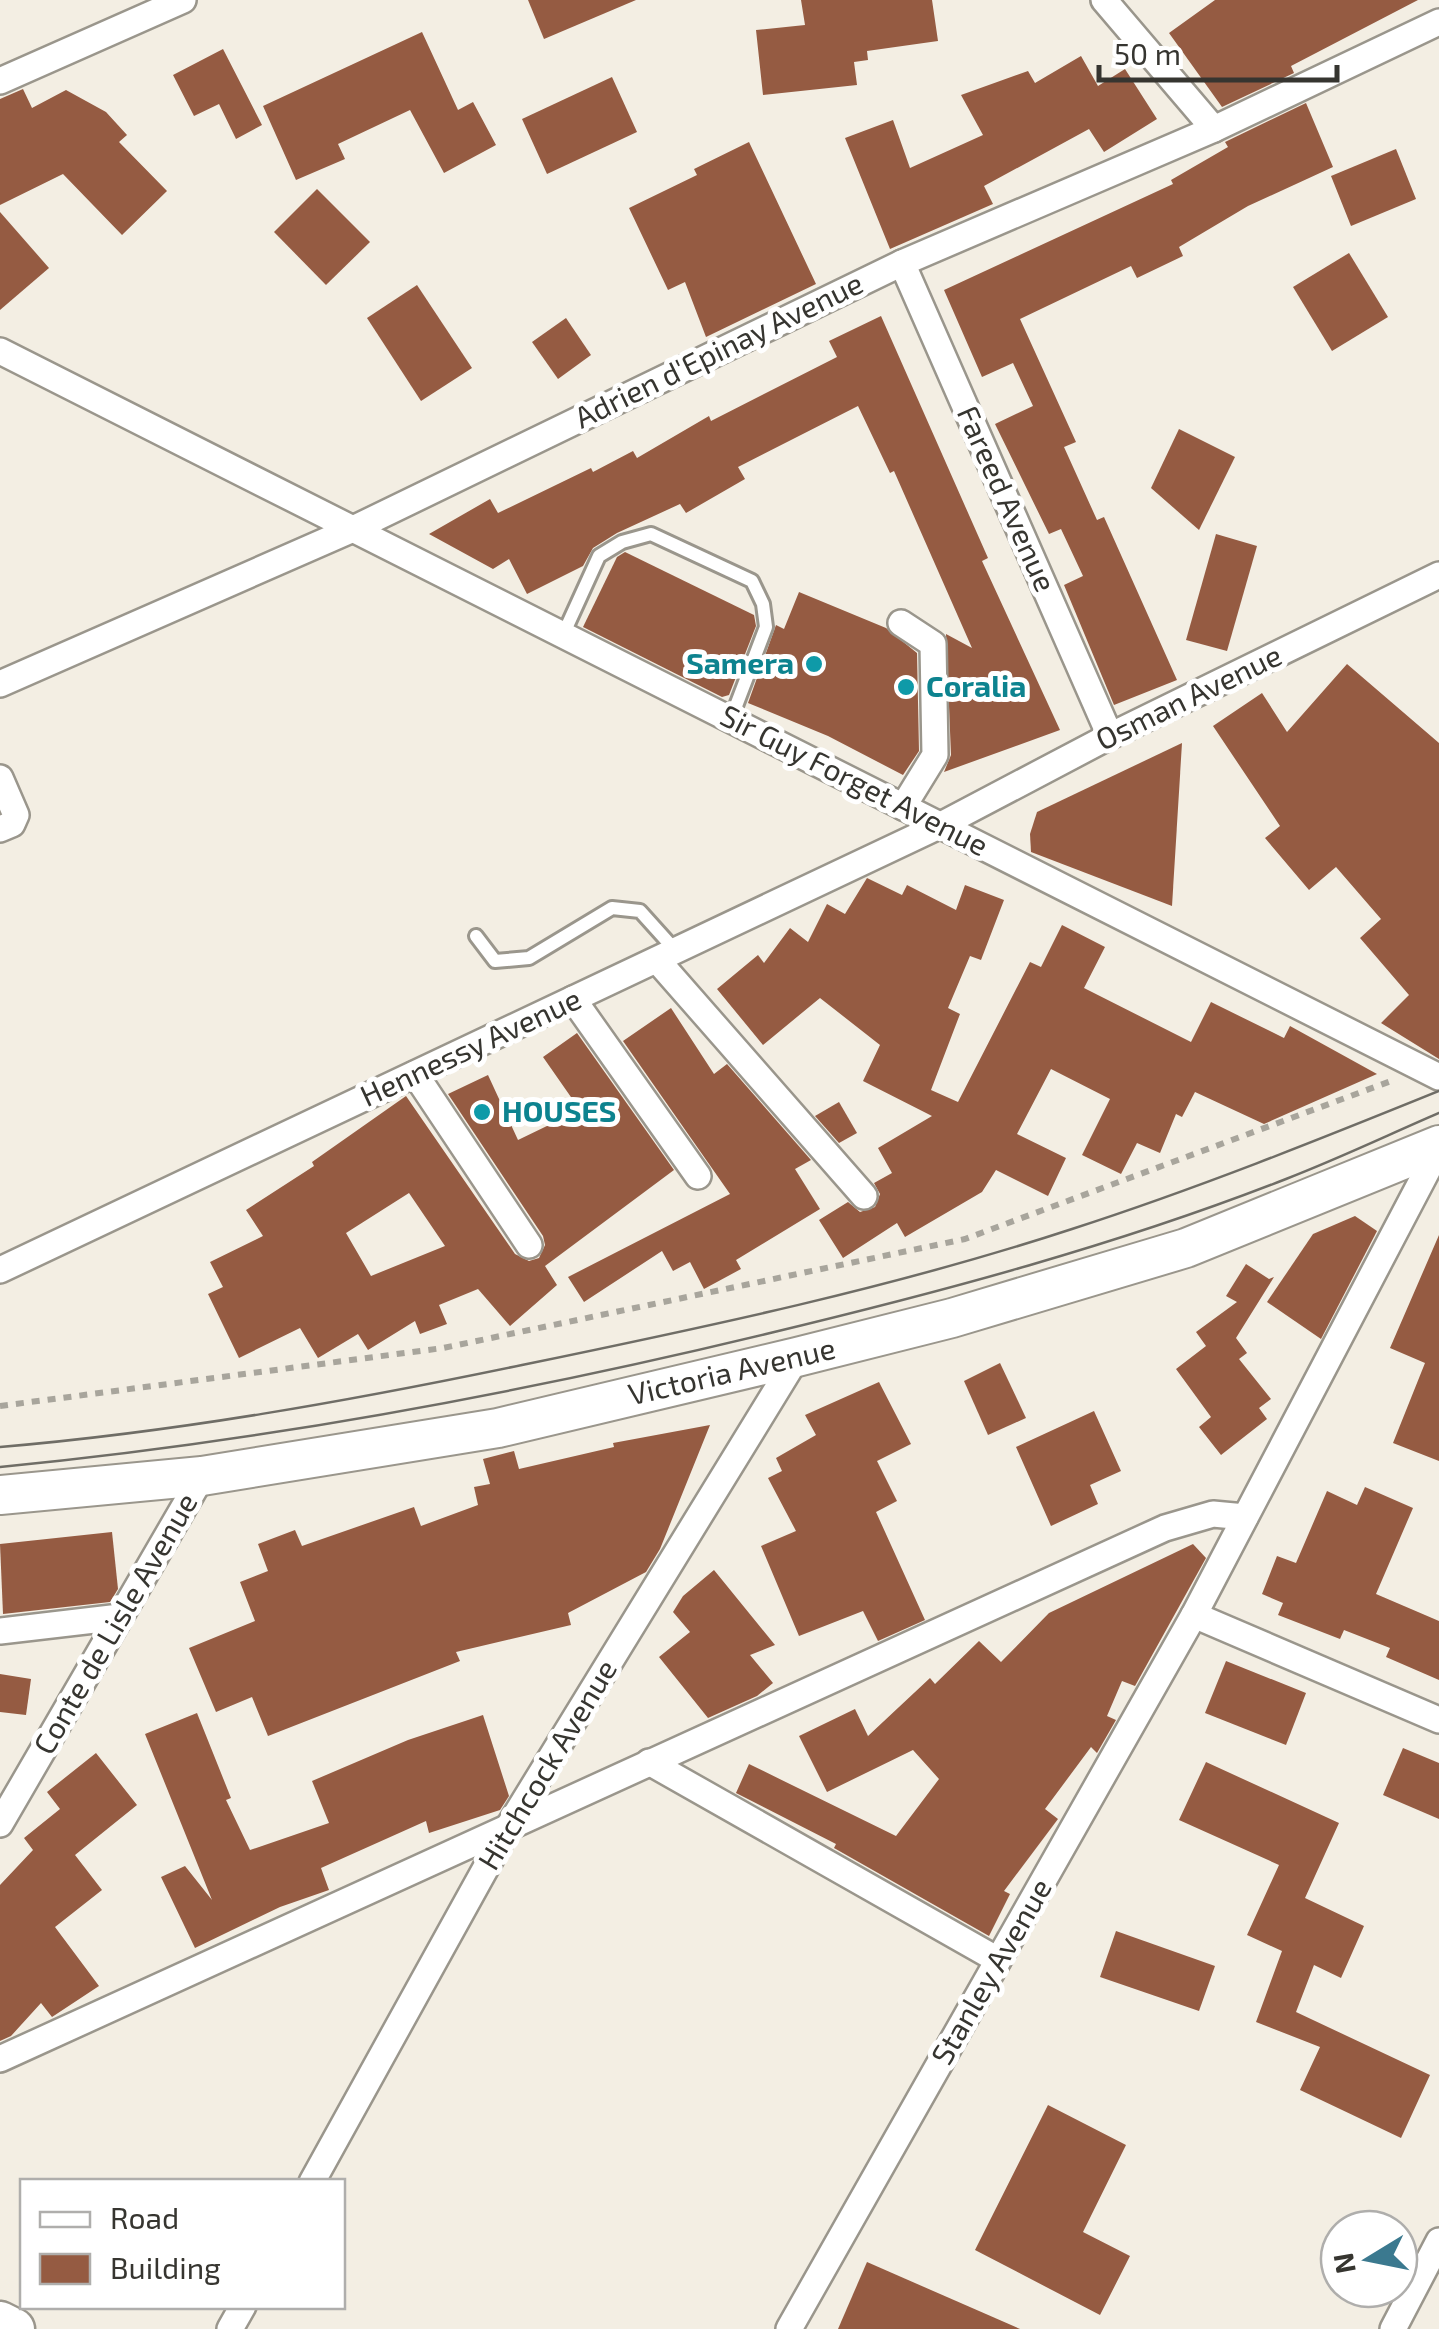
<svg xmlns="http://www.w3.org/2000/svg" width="1439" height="2329" font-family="'Exo 2',sans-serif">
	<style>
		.building { fill: #955b42; fill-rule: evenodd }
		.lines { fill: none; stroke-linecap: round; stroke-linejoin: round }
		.lane-casing { stroke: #9a968c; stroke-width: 18 }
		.street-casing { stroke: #9a968c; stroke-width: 30 }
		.secondary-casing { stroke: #9a968c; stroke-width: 42 }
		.primary-casing { stroke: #9a968c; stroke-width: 45 }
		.path { stroke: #a8a59c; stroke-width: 6; stroke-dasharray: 8 8; stroke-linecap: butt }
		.lane { stroke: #fff; stroke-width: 12 }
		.street { stroke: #fff; stroke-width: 25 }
		.secondary { stroke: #fff; stroke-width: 38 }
		.primary { stroke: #fff; stroke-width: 40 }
		.tram { stroke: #6f6d66; stroke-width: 2.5 }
		.culture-dot { fill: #0f9aa8; stroke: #fff; stroke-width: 4 }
		.labels { text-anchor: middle; stroke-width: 10; stroke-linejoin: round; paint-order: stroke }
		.street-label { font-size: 30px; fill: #363530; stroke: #fff }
		.culture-label { font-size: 30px; font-weight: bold; fill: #0d838f; stroke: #fff; text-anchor: start }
	</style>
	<rect width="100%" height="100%" fill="#f3eee3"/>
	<g class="building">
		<path d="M528,0H636L544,39Z"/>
		<path d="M801,0H932L938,41L867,51L868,60L854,62L857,85L763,95L756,30L805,25Z"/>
		<path d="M1215,0H1418L1291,66L1294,73L1222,107L1169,33Z"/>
		<path d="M422,32L458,110L473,102L496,145L444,173L410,110L338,144L345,159L296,180L263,106Z"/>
		<path d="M223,49L262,125L236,139L219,104L194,116L173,75Z"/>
		<path d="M1081,56L1098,86L1125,69L1157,119L1104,152L1089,129L984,186L993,204L890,249L845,138L893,120L910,168L983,135L961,95L1028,71L1035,83Z"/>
		<path d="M612,77L637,132L547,174L522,119Z"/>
		<path d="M23,89L32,108L66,90L106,112L127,135L119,142L167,191L122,235L63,174L0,205V99Z"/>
		<path d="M1306,103L1333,167L1248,206L1179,247L1183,256L1137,278L1131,266L1020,319L1076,442L1064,447L1097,520L1104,517L1177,680L1114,705L1064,585L1083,576L1061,529L1049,534L995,424L1033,406L1013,363L982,377L944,290L1173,184L1171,180L1228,147L1225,142Z"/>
		<path d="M749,142L816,284L706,337L685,282L668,290L629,208L697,175L694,169Z"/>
		<path d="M1396,149L1416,199L1351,226L1331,176Z"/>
		<path d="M317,189L370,242L326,285L274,232Z"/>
		<path d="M0,212L49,268L0,310Z"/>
		<path d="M1349,253L1388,317L1332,351L1293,287Z"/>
		<path d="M417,285L472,368L421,401L367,318Z"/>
		<path d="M881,316L988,558L982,561L1060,730L944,772L951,755L946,634L972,648L894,471L890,473L858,406L738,467L745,479L686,513L680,504L617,533L593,548L583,566L527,594L509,559L493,569L429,534L490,499L498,513L591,468L593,472L633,451L637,458L709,416L711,421L837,357L829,341Z"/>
		<path d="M566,318L591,355L558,379L532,342Z"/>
		<path d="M1179,429L1235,457L1199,530L1151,488Z"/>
		<path d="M1216,534L1257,546L1227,651L1186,640Z"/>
		<path d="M625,552L754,615L756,626L729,695L722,697L583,627L617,557Z"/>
		<path d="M799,592L886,628L917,653L919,751L903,775L828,736L748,703L776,625L784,629Z"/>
		<path d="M1347,664L1439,743V1059L1381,1023L1409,995L1360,938L1381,919L1336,867L1309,890L1265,838L1280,826L1213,726L1262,693L1287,732Z"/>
		<path d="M1182,743L1172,906L1031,852L1030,834L1037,812Z"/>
		<path d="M867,878L902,895L907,885L956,910L965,885L1004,900L981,960L970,956L948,1008L960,1014L931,1090L958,1102L1030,962L1041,967L1062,925L1105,947L1084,988L1191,1042L1211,1002L1284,1038L1290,1026L1377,1074L1264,1124L1195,1092L1182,1117L1176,1114L1160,1153L1137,1143L1121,1174L1082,1155L1110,1099L1051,1069L1017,1134L1066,1158L1048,1196L996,1170L982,1192L905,1237L897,1223L843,1258L819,1220L848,1202L860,1212L875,1207L880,1194L874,1183L892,1173L878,1148L932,1116L863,1081L880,1045L820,998L763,1045L717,989L758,955L764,963L790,928L808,942L827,904L845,914Z"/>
		<path d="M671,1008L714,1074L727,1064L811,1160L795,1169L820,1209L736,1260L741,1269L704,1289L690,1262L673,1271L662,1251L584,1302L568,1277L730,1194L623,1041Z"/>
		<path d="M577,1033L674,1170L545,1266L557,1285L510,1326L478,1289L439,1305L447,1324L420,1334L415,1321L368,1350L358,1334L318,1358L300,1328L239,1358L208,1294L223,1287L210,1262L263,1236L246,1210L314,1166L312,1162L406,1096L515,1254L529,1261L539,1258L545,1245L543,1236L448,1094L488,1075L518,1140L580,1110L543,1057ZM409,1193L445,1246L371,1276L346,1233Z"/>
		<path d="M839,1102L857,1133L839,1143L815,1116Z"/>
		<path d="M1355,1216L1377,1231L1321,1339L1267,1302L1313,1234Z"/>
		<path d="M1439,1235V1461L1393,1443L1425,1363L1390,1348Z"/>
		<path d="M1246,1264L1269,1279L1274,1277L1236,1338L1247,1353L1239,1359L1271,1399L1259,1408L1267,1419L1221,1455L1199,1427L1211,1417L1176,1369L1206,1346L1196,1332L1237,1302L1226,1296Z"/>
		<path d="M1000,1363L1026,1418L988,1435L964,1381Z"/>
		<path d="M879,1382L911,1444L877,1461L897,1501L876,1512L925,1620L878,1641L863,1611L799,1636L761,1546L796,1531L768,1478L782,1471L776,1458L816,1435L805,1415Z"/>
		<path d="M1094,1411L1121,1471L1090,1485L1098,1504L1051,1526L1016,1447Z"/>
		<path d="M710,1425L660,1549L646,1572L568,1613L571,1625L456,1652L460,1661L268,1736L252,1697L216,1712L189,1648L255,1621L240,1582L268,1571L258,1544L295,1530L302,1546L414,1507L421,1526L478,1505L474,1487L490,1484L483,1459L514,1451L519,1469L614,1447L613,1443Z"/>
		<path d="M1365,1487L1413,1508L1376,1594L1439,1621V1680L1386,1657L1390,1648L1344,1630L1340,1639L1278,1615L1283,1603L1262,1594L1277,1556L1296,1563L1327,1491L1357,1505Z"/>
		<path d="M112,1532L118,1589L110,1602L3,1614L0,1544Z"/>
		<path d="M1193,1544L1206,1558L1135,1686L1122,1681L1107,1716L1116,1720L1097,1753L1091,1747L1045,1809L1058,1819L1004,1891L1010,1894L989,1936L834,1848L836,1844L736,1793L749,1764L896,1836L939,1779L913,1750L827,1792L799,1736L855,1709L868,1736L930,1678L935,1684L979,1641L1001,1662L1049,1613Z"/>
		<path d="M714,1570L775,1645L750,1655L773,1683L757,1696L708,1718L659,1657L690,1632L673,1612L683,1596Z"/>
		<path d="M1226,1661L1306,1693L1286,1745L1205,1713Z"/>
		<path d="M0,1674L31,1679L26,1715L0,1712Z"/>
		<path d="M197,1713L231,1798L226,1800L250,1850L329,1823L312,1781L408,1740L483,1715L509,1796L500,1810L429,1833L426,1821L321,1868L329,1890L280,1907L195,1948L161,1877L185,1866L212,1900L145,1734Z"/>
		<path d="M1403,1748L1439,1763V1819L1383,1795Z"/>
		<path d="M96,1753L137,1805L75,1855L102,1890L55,1927L99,1986L52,2017L41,2003L11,2036L0,2041V1885L33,1850L24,1838L60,1809L47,1792Z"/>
		<path d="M1206,1762L1339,1823L1305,1898L1364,1926L1341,1978L1314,1965L1296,2012L1430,2075L1401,2138L1300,2090L1320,2047L1256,2022L1282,1951L1247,1935L1279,1865L1179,1820Z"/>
		<path d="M1116,1931L1215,1966L1199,2011L1100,1977Z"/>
		<path d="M1048,2105L1126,2145L1083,2232L1130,2256L1100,2315L975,2250Z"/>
		<path d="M867,2262L1020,2329H838Z"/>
	</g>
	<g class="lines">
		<g class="lane-casing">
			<g id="lane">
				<path d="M563,635L599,556L622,542L651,534L752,581L763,604L766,627L731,719"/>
				<path d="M476,936L495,961L529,958L612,908L640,911L676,951"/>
			</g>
		</g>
		<g class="street-casing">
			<g id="street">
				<path d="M1104,0L1214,129"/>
				<path d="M0,81L183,0"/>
				<path d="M902,263L1110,736"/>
				<path d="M0,351L1439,1077"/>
				<path d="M901,623L933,644L935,755L903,807"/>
				<path d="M0,684L353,529L902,263L1214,129L1439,22"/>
				<path d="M0,778L16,815L12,824L0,829"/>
				<path d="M657,960L864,1196"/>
				<path d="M573,999L698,1176"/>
				<path d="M415,1074L529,1245"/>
				<path d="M0,1270L941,825L1110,736L1439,575"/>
				<path d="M1194,1615L1439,1720"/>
				<path d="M0,1631L120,1617"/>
				<path d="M649,1762L998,1960"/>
				<path d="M0,1824L202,1476"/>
				<path d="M0,2059L1165,1528L1213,1514L1245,1517"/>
				<path d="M312,2182L509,1826L797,1357"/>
				<path d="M230,2329L243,2306"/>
				<path d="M789,2329L1194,1615L1439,1148"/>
				<path d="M1393,2329L1439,2241"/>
			</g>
		</g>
		<g class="secondary-casing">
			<path id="secondary" d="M0,1495L202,1476L498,1428L797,1357L952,1318L1186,1248L1439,1145"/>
		</g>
		<g class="primary-casing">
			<path id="primary" d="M0,2322L14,2329"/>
		</g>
		<path class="path" d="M0,1406L443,1348L965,1239L1391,1081"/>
		<use href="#lane" class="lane"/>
		<use href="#street" class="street"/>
		<use href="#secondary" class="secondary"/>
		<use href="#primary" class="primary"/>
		<g class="tram">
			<path d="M0,1447C176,1432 349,1401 522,1365C706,1327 892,1288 1072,1229C1196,1189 1318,1140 1439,1091"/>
			<path d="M0,1467C258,1442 513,1395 766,1334C941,1292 1118,1245 1286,1179C1338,1159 1388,1135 1439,1113"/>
		</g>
	</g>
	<g class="culture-dot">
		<circle cx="814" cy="664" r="10"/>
		<circle cx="906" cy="687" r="10"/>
		<circle cx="482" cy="1112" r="10"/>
	</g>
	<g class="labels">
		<g class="street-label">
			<text transform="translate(719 351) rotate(-26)" y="10">Adrien d'Epinay Avenue</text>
			<text transform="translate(1006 499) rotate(66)" y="10">Fareed Avenue</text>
			<text transform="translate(1189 698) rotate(-26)" y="10">Osman Avenue</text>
			<text transform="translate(854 781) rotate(27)" y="10">Sir Guy Forget Avenue</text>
			<text transform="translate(471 1048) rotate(-25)" y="10">Hennessy Avenue</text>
			<text transform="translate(732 1372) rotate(-13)" y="10">Victoria Avenue</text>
			<text transform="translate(116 1624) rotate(-60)" y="10">Conte de Lisle Avenue</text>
			<text transform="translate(548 1765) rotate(-59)" y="10">Hitchcock Avenue</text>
			<text transform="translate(992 1972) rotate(-60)" y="10">Stanley Avenue</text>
		</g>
		<g class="culture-label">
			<text x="794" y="674" text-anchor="end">Samera</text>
			<text x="926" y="697">Coralia</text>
			<text x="502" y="1122">HOUSES</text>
		</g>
	</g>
	<rect x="20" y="2179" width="325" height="130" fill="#ffffff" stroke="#afaeac" stroke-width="2.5"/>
	<rect x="40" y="2212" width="50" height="15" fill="#ffffff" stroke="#afaeac" stroke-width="2.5"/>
	<text x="110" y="2229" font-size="30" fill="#363530">Road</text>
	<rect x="40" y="2254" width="50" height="30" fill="#955b42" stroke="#afaeac" stroke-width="2.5"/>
	<text x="110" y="2279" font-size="30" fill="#363530">Building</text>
	<g transform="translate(1369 2259) rotate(260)"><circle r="48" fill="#ffffff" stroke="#afaeac" stroke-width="2.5"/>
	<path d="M0-8L18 38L0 25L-18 38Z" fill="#3b798f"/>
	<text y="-15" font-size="28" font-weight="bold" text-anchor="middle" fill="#363530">N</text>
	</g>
	<path d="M1099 65v15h238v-15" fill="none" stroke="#363530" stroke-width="5"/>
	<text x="1114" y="65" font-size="30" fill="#363530" stroke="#ffffff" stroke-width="8" paint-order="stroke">50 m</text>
</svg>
